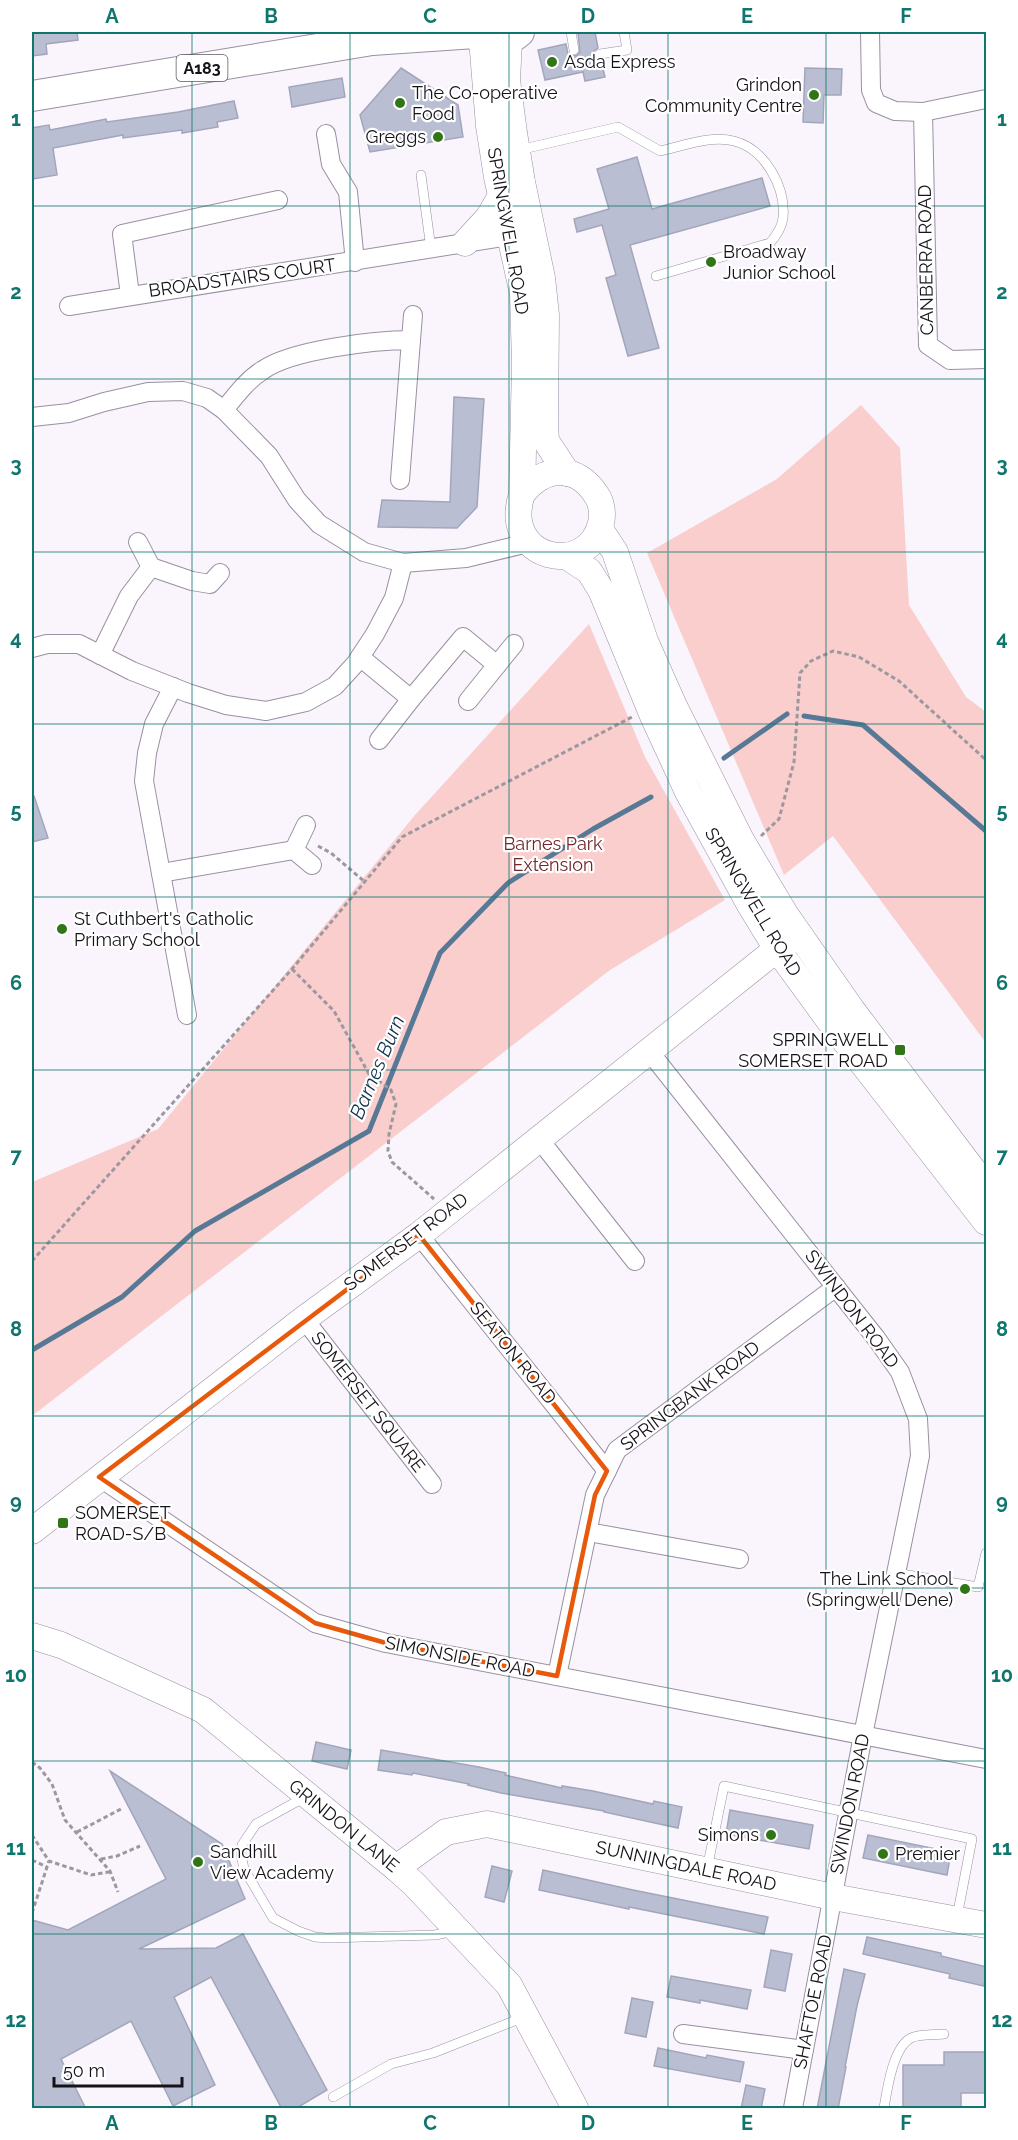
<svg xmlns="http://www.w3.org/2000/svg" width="1018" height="2140" font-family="Raleway,sans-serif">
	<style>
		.green { fill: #f9cecd }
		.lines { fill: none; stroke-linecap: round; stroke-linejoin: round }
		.stream { stroke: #587996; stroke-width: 5 }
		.building { fill: #babed2; stroke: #a2a6ba; stroke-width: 1.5 }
		.lane-casing { stroke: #9a8fa2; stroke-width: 10 }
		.street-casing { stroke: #9a8fa2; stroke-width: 20 }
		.secondary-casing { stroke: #9a8fa2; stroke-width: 27 }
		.primary-casing { stroke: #9a8fa2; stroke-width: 32 }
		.path { stroke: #9d98a0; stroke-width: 3; stroke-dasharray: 4.5 3; stroke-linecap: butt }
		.lane { stroke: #fff; stroke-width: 9 }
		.street { stroke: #fff; stroke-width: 18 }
		.secondary { stroke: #fff; stroke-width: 26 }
		.primary { stroke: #fff; stroke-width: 30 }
		.marked { fill: none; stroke: #e8590c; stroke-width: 4.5; stroke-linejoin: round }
		.grid { fill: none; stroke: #0f766e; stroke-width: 1.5; stroke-opacity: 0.55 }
		.poi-dot { fill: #307516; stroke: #fff; stroke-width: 2 }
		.labels { text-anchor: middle; stroke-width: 4.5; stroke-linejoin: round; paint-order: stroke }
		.shield { fill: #fff; stroke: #5c595e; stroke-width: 1.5 }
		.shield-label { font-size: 16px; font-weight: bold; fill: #161219 }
		.poi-label { font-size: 18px; fill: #161219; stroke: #fff; text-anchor: start }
		.street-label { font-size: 18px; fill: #161219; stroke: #fff }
		.park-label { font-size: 18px; fill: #71262a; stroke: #fff }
		.water-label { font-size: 20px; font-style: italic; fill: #0c334e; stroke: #fff }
		.neatline { fill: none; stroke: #0f766e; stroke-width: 2 }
		.grid-label { font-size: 20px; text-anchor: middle; font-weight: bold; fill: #0f766e }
	</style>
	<rect width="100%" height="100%" fill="#faf5fd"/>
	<g class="green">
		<path d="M861,405L900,448L909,605L966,697L986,712V1043L833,836L784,875L647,553L777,479Z"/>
		<path d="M589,624L645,757L725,900L610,970L32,1416V1182L158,1129L415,815Z"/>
	</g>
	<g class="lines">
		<g class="stream">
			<path d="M804,716L863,725L986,831"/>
			<path d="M724,758L787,714"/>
			<path d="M32,1350L122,1297L195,1231L369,1131L440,953L508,883L593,829L651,797"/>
		</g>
	</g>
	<g class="building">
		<path d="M32,32H77L78,40L46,44L47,54L32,56Z"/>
		<path d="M585,32H595L598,48L594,51L593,56L597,60L601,61L605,77L585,81L583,72L545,80L538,50L566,44L568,54L576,56L580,52L578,33Z"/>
		<path d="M401,68L458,105L463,137L370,152L360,115Z"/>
		<path d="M805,68L842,69L841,95H824L823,123L803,122Z"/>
		<path d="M342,78L345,97L292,107L289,87Z"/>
		<path d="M234,101L238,118L217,122L218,127L182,133V130L123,138V135L53,148L57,175L32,179V128L49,125L50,130L106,119L107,122L178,112Z"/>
		<path d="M637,157L652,209L762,178L770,206L630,245L659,348L628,356L606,278L616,275L602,225L577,232L574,219L609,209L597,169Z"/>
		<path d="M454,397L484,399L477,507L457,528L378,527L382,500L450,502Z"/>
		<path d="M34,796L48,838L32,842V797Z"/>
		<path d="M316,1742L351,1750L347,1769L312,1761Z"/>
		<path d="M381,1750L479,1767L506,1773L505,1775L562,1788V1786L593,1791L653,1804L654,1801L682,1807L678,1828L604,1812V1811L501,1793L468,1785L469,1784L413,1773L412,1775L378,1770Z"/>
		<path d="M110,1771L222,1844L245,1899L139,1949L216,1948L243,1934L327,2090L295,2109H282L211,1977L174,1997L215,2085L173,2106L131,2021L61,2059L86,2109H35L32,2101V1920L68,1930L166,1879Z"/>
		<path d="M730,1810L813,1825L809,1849L726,1834Z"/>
		<path d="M868,1835L951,1852L947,1875L863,1858Z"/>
		<path d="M492,1866L512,1871L504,1902L485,1897Z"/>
		<path d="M543,1870L633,1890L768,1917L764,1934L629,1907V1909L539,1890Z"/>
		<path d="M867,1937L941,1953V1956L987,1967L984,1986L949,1978L950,1974L863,1954Z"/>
		<path d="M771,1950L792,1954L785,1991L764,1987Z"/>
		<path d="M844,1969L865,1974L857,2006L845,2067H846L838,2109H817Z"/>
		<path d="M671,1976L751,1990L747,2009L700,2000V2003L667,1997Z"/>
		<path d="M632,1998L653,2002L646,2037L625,2033Z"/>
		<path d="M658,2048L706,2058L707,2055L744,2062L740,2082L654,2066Z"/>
		<path d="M944,2052H987V2093H961V2109H903V2065H944Z"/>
		<path d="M746,2085L765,2089L761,2109H741Z"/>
	</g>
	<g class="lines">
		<g class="lane-casing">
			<g id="lane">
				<path d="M571,32L574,50"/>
				<path d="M600,54L627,50L624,32"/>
				<path d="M519,150L618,127L660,151C683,146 711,135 734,141C765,149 786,187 783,218C782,227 776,236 770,243L656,276"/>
				<path d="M421,175L431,249"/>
				<path d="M896,1573L978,1587L986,1553"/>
				<path d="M305,1797L256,1824L242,1845L241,1854L244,1869L273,1918L298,1931L315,1937L327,1938L435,1935L455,1931"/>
				<path d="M707,1869L724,1786L972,1839L957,1917"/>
				<path d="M333,2097L391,2064L433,2053L524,2017"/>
				<path d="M884,2108C887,2090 893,2047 911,2038C919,2034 934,2035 944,2034"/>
			</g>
		</g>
		<g class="street-casing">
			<g id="street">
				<path d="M870,32L871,90L876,103L895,111L923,112L986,99"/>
				<path d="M923,112L928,345L950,360L986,359"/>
				<path d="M326,134L331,164L348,192L355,262"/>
				<path d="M130,295L122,234L278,200"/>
				<path d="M69,306L509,236"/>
				<path d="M411,340L413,315"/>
				<path d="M224,410C236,395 247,380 263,370C291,350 375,340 411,340L400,480"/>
				<path d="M32,417L69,413L104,402L148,392L183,391L207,398L224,410L269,456L297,500L319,524L364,552L403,563L466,558L528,543"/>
				<path d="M138,542L151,567"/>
				<path d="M32,648L47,644H79L132,671L188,693L226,705L266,711L306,702L335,686L356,663L375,634L394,598L403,563"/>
				<path d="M100,655L129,596L151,567L192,581L210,584L220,573"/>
				<path d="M360,657L411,699L379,740"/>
				<path d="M497,665L514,644"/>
				<path d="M173,687L154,724L147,753L144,781L187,1015"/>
				<path d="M411,699L463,637L497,665L468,701"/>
				<path d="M294,850L306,825"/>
				<path d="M161,873L294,850L312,865"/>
				<path d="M649,1051L876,1338L900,1372L918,1419L920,1456L863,1735L793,2108"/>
				<path d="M539,1139L635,1261"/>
				<path d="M419,1235L607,1471"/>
				<path d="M304,1319L432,1484"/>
				<path d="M99,1477L315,1623L386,1643L986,1759"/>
				<path d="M588,1532L739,1559"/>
				<path d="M557,1676L595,1495L617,1450L836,1287"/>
				<path d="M683,2034L804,2050"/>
			</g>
		</g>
		<g class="secondary-casing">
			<g id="secondary">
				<path d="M482,39L489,126L497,177L523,294L525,364L522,494C500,560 588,579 601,523C603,515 602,503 597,496C577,464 545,465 522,494"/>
				<path d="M509,41L507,80L514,133L522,182L542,278L546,315L545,423L546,441L567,473"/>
				<path d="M465,243L488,218L501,196"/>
				<path d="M600,529L615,552L645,641L674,706L741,840L785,914L852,1010L986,1187"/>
				<path d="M566,556L589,571L601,590L653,716L688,792L750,905L777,949L831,1023L986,1222"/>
				<path d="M32,1531L304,1319L419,1235L777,949L799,934"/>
				<path d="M32,1636L61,1645L203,1710L396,1868L414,1884L509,1985L575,2108"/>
				<path d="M396,1868L446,1832L487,1824L833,1897L986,1925"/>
			</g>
		</g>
		<g class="primary-casing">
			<g id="primary">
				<path d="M474,32C488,48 504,45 519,32"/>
				<path d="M32,96L372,40L475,33"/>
			</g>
		</g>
		<g class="path">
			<path d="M761,836L779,819L794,762L800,673L811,661L833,651L859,657L899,681L986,760"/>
			<path d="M318,846L331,853L365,882"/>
			<path d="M292,969L334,1011L369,1074L391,1090L396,1104L389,1134L388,1151L392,1162L434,1199"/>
			<path d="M32,1261L292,969L402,837L632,717"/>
			<path d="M32,1762L40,1768L52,1784L65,1820L110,1871L118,1892"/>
			<path d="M77,1832L121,1809"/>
			<path d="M32,1835L49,1861L91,1875L109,1872"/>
			<path d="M101,1859L117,1856L140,1846"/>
			<path d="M32,1860L47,1867"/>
			<path d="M32,1913L49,1861"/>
		</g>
		<use href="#lane" class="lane"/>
		<use href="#street" class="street"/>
		<use href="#secondary" class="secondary"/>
		<use href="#primary" class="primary"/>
	</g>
	<path class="marked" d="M419,1235L607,1471L595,1495L557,1676L386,1643L315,1623L99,1477Z"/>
	<path class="grid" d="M192,32V2108M350,32V2108M509,32V2108M668,32V2108M826,32V2108M32,206H986M32,379H986M32,552H986M32,724H986M32,897H986M32,1070H986M32,1243H986M32,1416H986M32,1588H986M32,1761H986M32,1934H986"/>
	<g class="poi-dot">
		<circle cx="552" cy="62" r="6"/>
		<circle cx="814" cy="95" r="6"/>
		<circle cx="400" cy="103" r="6"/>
		<circle cx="438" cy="137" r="6"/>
		<circle cx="711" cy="262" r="6"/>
		<circle cx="62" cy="929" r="6"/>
		<rect x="894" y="1044" width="12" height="12" rx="3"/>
		<rect x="57" y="1517" width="12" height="12" rx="3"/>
		<circle cx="965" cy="1589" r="6"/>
		<circle cx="771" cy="1835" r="6"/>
		<circle cx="883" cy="1854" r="6"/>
		<circle cx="198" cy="1862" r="6"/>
	</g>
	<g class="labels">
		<rect class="shield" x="176.5" y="55" width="51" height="26" rx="4.5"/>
		<g class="shield-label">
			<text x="202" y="74">A183</text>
		</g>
		<g class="poi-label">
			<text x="564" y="68">Asda Express</text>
			<text x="802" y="91" text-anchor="end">Grindon<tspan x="802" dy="21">Community Centre</tspan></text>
			<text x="412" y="99">The Co-operative<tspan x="412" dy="21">Food</tspan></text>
			<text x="426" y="143" text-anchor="end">Greggs</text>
			<text x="723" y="258">Broadway<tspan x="723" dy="21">Junior School</tspan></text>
			<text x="74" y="925">St Cuthbert's Catholic<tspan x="74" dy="21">Primary School</tspan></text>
			<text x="888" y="1046" text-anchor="end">SPRINGWELL<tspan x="888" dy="21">SOMERSET ROAD</tspan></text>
			<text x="75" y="1519">SOMERSET<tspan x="75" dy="21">ROAD-S/B</tspan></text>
			<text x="953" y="1585" text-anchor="end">The Link School<tspan x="953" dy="21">(Springwell Dene)</tspan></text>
			<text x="759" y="1841" text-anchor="end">Simons</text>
			<text x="210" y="1858">Sandhill<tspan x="210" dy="21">View Academy</tspan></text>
			<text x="895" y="1860">Premier</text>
		</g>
		<g class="street-label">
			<text transform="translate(508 231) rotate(80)" y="6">SPRINGWELL ROAD</text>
			<text transform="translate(926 260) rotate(-91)" y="6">CANBERRA ROAD</text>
			<text transform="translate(242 278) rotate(-8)" y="6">BROADSTAIRS COURT</text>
			<text transform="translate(753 902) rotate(59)" y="6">SPRINGWELL ROAD</text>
			<text transform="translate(406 1242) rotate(-37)" y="6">SOMERSET ROAD</text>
			<text transform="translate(852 1309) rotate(53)" y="6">SWINDON ROAD</text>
			<text transform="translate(513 1353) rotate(51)" y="6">SEATON ROAD</text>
			<text transform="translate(690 1396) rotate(-37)" y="6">SPRINGBANK ROAD</text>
			<text transform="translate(368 1402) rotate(52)" y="6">SOMERSET SQUARE</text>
			<text transform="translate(460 1657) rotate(11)" y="6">SIMONSIDE ROAD</text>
			<text transform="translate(850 1804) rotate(-79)" y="6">SWINDON ROAD</text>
			<text transform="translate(344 1826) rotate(39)" y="6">GRINDON LANE</text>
			<text transform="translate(686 1866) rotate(12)" y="6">SUNNINGDALE ROAD</text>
			<text transform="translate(813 2002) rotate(-79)" y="6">SHAFTOE ROAD</text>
		</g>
		<g class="park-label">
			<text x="553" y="850">Barnes Park<tspan x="553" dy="21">Extension</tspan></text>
		</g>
		<g class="water-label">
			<text transform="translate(377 1067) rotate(-67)" y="7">Barnes Burn</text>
		</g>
	</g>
	<rect width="1018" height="2140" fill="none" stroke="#ffffff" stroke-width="66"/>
	<path d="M54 2077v9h128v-9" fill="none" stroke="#161219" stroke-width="3"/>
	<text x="63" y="2077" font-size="18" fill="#161219" stroke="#ffffff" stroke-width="4.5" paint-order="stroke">50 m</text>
	<rect x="33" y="33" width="952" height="2074" class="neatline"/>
	<g class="grid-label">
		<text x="112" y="23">A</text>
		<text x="271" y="23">B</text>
		<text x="430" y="23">C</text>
		<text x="588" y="23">D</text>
		<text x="747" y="23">E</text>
		<text x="906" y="23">F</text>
		<text x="16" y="126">1</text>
		<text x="1002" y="126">1</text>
		<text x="16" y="299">2</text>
		<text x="1002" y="299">2</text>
		<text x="16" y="472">3</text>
		<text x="1002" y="472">3</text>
		<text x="16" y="645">4</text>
		<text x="1002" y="645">4</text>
		<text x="16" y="818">5</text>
		<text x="1002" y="818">5</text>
		<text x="16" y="990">6</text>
		<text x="1002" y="990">6</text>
		<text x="16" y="1163">7</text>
		<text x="1002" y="1163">7</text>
		<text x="16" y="1336">8</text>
		<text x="1002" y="1336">8</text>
		<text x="16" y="1509">9</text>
		<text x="1002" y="1509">9</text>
		<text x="16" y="1682">10</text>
		<text x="1002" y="1682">10</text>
		<text x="16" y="1855">11</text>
		<text x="1002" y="1855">11</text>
		<text x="16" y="2027">12</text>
		<text x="1002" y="2027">12</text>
		<text x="112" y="2130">A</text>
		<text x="271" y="2130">B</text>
		<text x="430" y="2130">C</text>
		<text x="588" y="2130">D</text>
		<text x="747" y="2130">E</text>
		<text x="906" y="2130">F</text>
	</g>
</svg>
